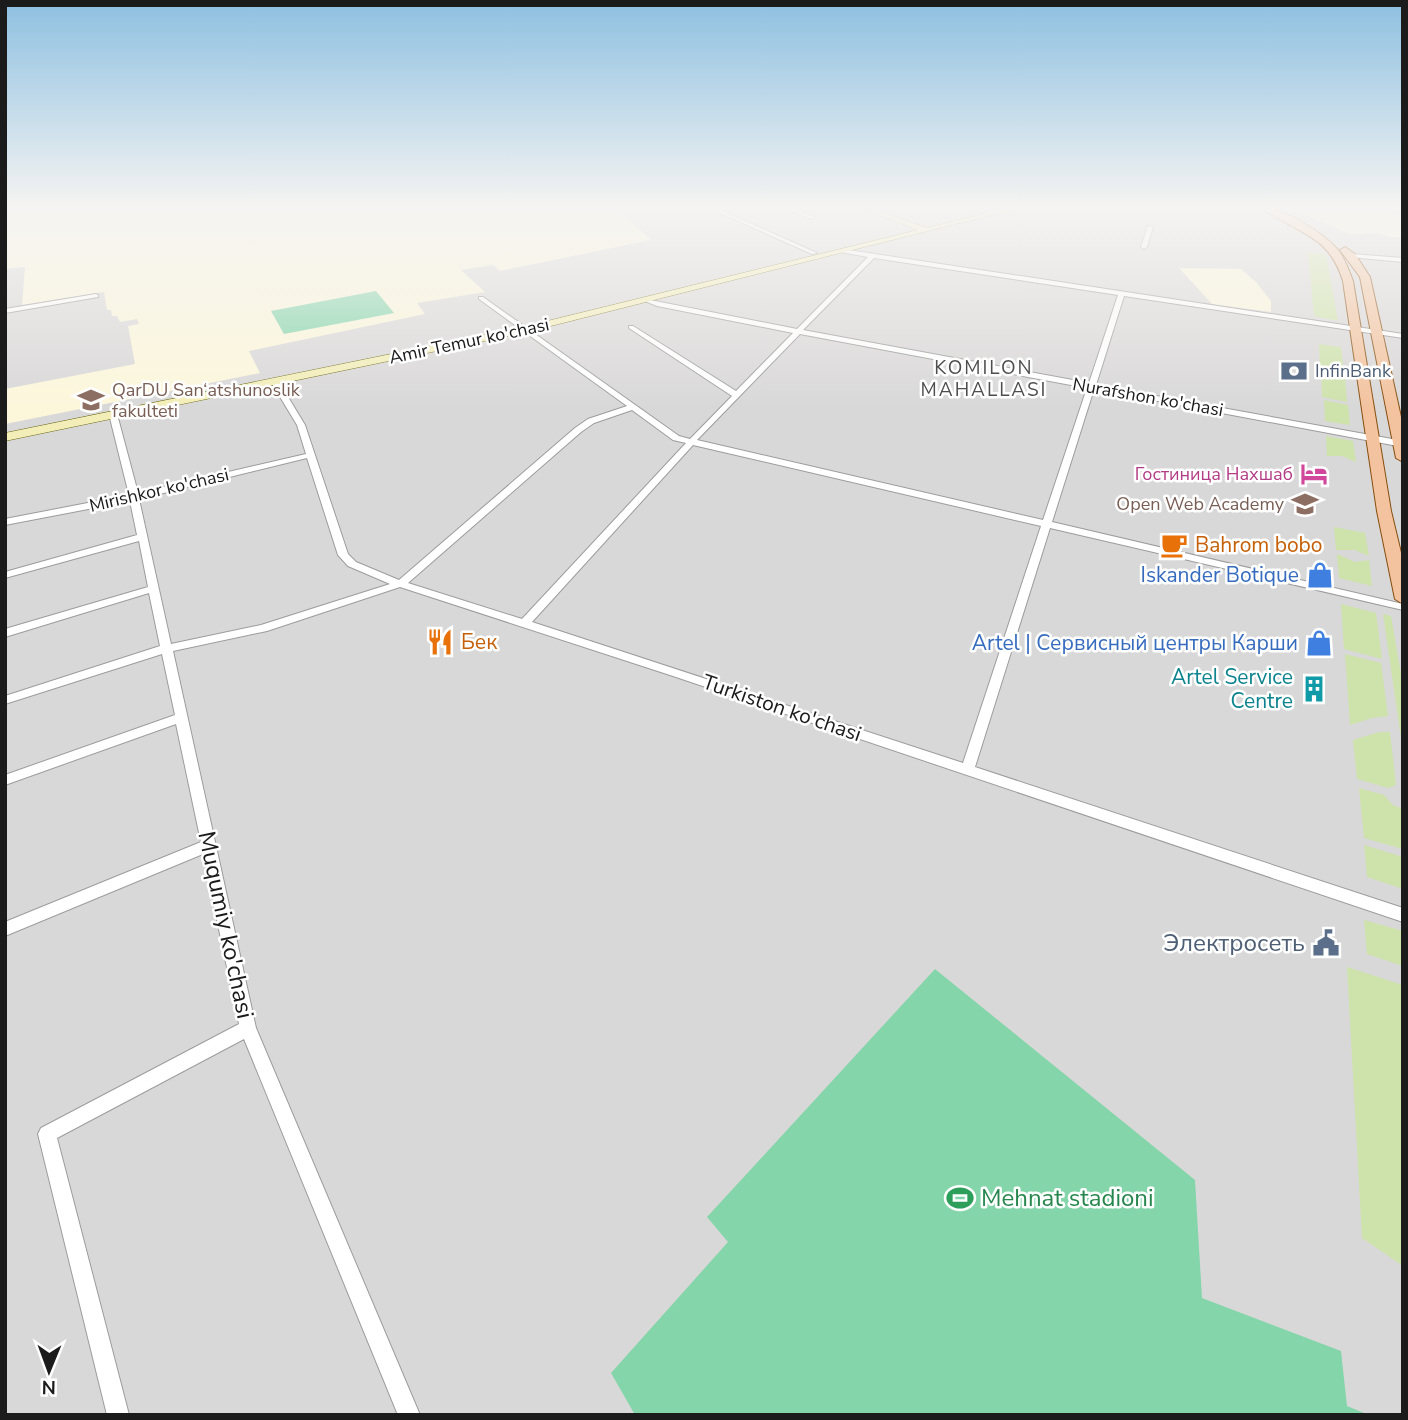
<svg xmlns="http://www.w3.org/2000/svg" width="1408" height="1420" font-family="'Nunito Sans',sans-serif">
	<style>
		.residential { fill: #d9d8d8 }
		.education { fill: #fcf7db }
		.grass { fill: #cee2ab }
		.pitch { fill: #85d5ab }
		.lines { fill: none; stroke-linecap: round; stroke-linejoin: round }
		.street-casing { stroke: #9c9c9c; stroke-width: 2 }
		.secondary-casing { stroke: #67640e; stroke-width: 1 }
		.primary-casing { stroke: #864d0d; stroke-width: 2 }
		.street { fill: #fff; fill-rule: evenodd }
		.secondary { fill: #f3eeb8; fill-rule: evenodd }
		.primary { fill: #f3c39f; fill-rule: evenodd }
		.labels { text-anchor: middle; stroke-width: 5; stroke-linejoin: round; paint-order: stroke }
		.far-street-label { font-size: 18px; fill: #1b1b1b; stroke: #fff }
		.far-service-label { font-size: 18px; fill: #4e5e75; stroke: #fff; text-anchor: start }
		.far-education-label { font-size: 18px; fill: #785e54; stroke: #fff; text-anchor: start }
		.far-hotel-label { font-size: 18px; fill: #b23c85; stroke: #fff; text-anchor: end }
		.far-neighbourhood-label { font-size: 19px; letter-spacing: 2px; fill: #4e4e4e; stroke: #fff }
		.food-label { font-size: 21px; fill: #c56008; stroke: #fff; text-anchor: start }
		.shop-label { font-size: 21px; fill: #366cbe; stroke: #fff; text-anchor: end }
		.culture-label { font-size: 21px; fill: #0d838f; stroke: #fff; text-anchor: end }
		.street-label { font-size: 21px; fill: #1b1b1b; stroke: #fff }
		.near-street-label { font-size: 24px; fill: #1b1b1b; stroke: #fff }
		.near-service-label { font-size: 24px; fill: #4e5e75; stroke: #fff; text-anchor: end }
		.near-leisure-label { font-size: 24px; fill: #27864d; stroke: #fff; text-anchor: start }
	</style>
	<rect width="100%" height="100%" fill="#ece7e1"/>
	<rect class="residential" x="5" y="209" width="1398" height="1206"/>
	<g class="education">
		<path d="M5,209H617L651,240L500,271L493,265L461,270L485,292L417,303L425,314L249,351L260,373L5,424V389L135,364L128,326L139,324L137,319L120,322L117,316H112L111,310H107L104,292L22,305L25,267L5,269Z"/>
		<path d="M1294,209H1379L1403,218V237H1389L1378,233L1349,234Z"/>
		<path d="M1179,268L1241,269L1256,282L1271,301V312L1212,304Z"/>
	</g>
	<g class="grass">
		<path d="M1308,252L1326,254L1338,321L1314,316Z"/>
		<path d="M1319,344L1341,347L1344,372L1320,368Z"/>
		<path d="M1321,372L1345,376L1347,402L1322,397Z"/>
		<path d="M1324,400L1348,405L1350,425L1325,421Z"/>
		<path d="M1326,436L1353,441L1356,462L1342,456H1327Z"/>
		<path d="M1334,527L1365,533L1369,556L1355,550H1336Z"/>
		<path d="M1337,554L1355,562L1369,560L1372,586L1339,578Z"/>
		<path d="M1341,604L1376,613L1382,659L1344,649Z"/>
		<path d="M1383,614L1391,616L1403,686V752Z"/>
		<path d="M1345,654L1381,663L1388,716L1372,718L1350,725Z"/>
		<path d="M1379,732H1390L1396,785L1388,788L1357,779L1353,740Z"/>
		<path d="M1359,788L1384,795L1393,805L1403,809V849L1364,838Z"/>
		<path d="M1364,845L1403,857V889L1367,877Z"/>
		<path d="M1364,920L1403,931V966L1367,954Z"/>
		<path d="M1347,967L1403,985V1266L1362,1238Z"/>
	</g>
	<g class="pitch">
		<path d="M376,291L394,313L284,334L271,311Z"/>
		<path d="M935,969L1195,1180L1202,1298L1341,1351L1347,1406L1369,1415H635L611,1373L728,1242L707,1217Z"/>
	</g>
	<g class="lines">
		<g class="street-casing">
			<g id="street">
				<path d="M711,209H718L817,253L812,254Z"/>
				<path d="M788,209H795L816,218L811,219Z"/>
				<path d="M1148,226L1153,227L1147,247L1144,249L1141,247Z"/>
				<path d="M842,249L1403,334V338L1124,296L1096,385L1403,441V447L1094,389L1052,522L1403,604V610L1050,528L975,767L1403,908V922L673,676L400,587L267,631L173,651L256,1028L420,1415H398L244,1039L57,1138L129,1415H107L38,1134L41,1128L239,1024L203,854L5,936V922L201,842L176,724L5,785V775L175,715L162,654L5,704V696L160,646L149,593L5,637V629L148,587L139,541L5,578V572L137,535L130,501L5,525V519L129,495L109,414L113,412L117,414L138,493L306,454L297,425L271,382L275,380L279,382L305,425L348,554L356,562L399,580L575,428L588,419L627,406L479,299V297H483L679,436L690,439L732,396L629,328V326H633L736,391L793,333L657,306L645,301V299L797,329L868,257L840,252ZM874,258L1118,295L1089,383L803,330ZM800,334L1087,388L1043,520L697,440ZM632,410L673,440L686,443L522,619L408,583L581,432L594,423ZM693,445L1041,526L963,763L532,622ZM307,458L338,555L348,566L390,584L261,625L171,644L139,499Z"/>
				<path d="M1352,254L1403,258V262L1350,257Z"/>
				<path d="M96,294L98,295V297L5,313V309Z"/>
			</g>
		</g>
		<g class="secondary-casing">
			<path id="secondary" d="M864,209H874L927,228L1003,209H1015L523,333L5,441V433L523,327L918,230Z"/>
		</g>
		<g class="primary-casing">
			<g id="primary">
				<path d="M1264,209C1285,208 1325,234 1339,251C1345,260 1349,270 1353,281L1391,511L1403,561V604L1395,599L1377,511L1343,281C1328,233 1298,235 1264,209Z"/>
				<path d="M1345,247L1355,254L1370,277L1403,426V462L1396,458L1360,277L1340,250Z"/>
			</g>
		</g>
		<use href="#street" class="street"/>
		<use href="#secondary" class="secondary"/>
		<use href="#primary" class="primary"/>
	</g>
	<linearGradient id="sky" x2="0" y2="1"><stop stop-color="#8dc0e1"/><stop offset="0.51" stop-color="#f6f4f2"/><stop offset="1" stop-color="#f6f4f2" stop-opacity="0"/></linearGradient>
	<rect width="1408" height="408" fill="url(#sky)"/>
	<defs>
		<g id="bank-bare" transform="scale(2.1)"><path d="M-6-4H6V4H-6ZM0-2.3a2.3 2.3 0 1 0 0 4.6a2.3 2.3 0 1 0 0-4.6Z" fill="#5c6f8a" stroke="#fff" stroke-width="2.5" paint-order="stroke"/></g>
		<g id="university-bare" transform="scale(2.1)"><path d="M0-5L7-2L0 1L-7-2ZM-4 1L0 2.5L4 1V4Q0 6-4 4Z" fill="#8d6e63" stroke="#fff" stroke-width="2.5" paint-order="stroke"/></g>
		<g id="hotel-bare" transform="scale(2.1)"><path d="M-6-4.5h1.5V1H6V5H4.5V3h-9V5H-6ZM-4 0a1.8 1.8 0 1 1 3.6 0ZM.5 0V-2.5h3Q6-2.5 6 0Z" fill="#d1479c" stroke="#fff" stroke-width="2.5" paint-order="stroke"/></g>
		<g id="cafe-bare" transform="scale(2.1)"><path d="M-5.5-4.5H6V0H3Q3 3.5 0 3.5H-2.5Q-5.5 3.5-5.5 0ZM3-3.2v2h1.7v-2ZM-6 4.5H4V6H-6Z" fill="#e8710a" stroke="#fff" stroke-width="2.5" paint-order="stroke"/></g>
		<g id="shop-bare" transform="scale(2.1)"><path d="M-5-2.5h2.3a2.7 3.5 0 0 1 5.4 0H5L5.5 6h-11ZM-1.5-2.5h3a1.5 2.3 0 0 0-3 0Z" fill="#3f7fe0" stroke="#fff" stroke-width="2.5" paint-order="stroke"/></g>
		<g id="restaurant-bare" transform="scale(2.1)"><path d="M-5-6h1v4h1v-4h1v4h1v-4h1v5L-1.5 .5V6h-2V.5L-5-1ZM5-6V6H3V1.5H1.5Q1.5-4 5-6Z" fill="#e8710a" stroke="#fff" stroke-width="2.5" paint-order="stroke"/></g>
		<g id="building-bare" transform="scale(2.1)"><path d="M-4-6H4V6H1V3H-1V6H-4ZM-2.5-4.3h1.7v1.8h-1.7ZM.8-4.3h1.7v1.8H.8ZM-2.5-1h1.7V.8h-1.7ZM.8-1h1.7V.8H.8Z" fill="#0f9aa8" stroke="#fff" stroke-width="2.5" paint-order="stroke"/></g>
		<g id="civic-bare" transform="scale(2.1)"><path d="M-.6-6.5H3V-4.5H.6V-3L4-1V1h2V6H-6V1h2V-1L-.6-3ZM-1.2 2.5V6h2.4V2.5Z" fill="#5c6f8a" stroke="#fff" stroke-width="2.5" paint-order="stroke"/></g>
		<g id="stadium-bare" transform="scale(2.1)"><path d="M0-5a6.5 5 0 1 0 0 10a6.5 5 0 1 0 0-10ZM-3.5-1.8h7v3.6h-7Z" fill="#2e9e5b" stroke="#fff" stroke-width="2.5" paint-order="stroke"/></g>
	</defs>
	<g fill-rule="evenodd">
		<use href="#bank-bare" x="1294" y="371"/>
		<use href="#university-bare" x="91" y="400"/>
		<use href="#hotel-bare" x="1314" y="474"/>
		<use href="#university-bare" x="1305" y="504"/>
		<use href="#cafe-bare" x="1174" y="545"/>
		<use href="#shop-bare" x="1320" y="575"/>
		<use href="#restaurant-bare" x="440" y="642"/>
		<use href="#shop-bare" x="1319" y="643"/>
		<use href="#building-bare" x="1314" y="689"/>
		<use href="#civic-bare" x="1326" y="943"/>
		<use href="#stadium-bare" x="960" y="1198"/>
	</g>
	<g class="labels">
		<g class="far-street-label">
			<text transform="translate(469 341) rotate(-12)" y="6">Amir Temur ko'chasi</text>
			<text transform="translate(1148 397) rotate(10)" y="6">Nurafshon ko'chasi</text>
			<text transform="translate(159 490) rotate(-13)" y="6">Mirishkor ko'chasi</text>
		</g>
		<g class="far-service-label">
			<text x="1315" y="377">InfinBank</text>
		</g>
		<g class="far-education-label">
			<text x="112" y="396">QarDU San‘atshunoslik<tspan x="112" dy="21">fakulteti</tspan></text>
			<text x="1284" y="510" text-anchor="end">Open Web Academy</text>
		</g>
		<g class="far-hotel-label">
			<text x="1293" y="480">Гостиница Нахшаб</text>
		</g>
		<g class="far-neighbourhood-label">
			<text x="984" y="374">KOMILON<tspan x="984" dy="22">MAHALLASI</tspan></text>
		</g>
		<g class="food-label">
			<text x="1195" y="552">Bahrom bobo</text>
			<text x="461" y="649">Бек</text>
		</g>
		<g class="shop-label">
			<text x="1299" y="582">Iskander Botique</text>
			<text x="1298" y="650">Artel | Сервисный центры Карши</text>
		</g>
		<g class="culture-label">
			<text x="1293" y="684">Artel Service<tspan x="1293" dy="24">Centre</tspan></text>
		</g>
		<g class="street-label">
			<text transform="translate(782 708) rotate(19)" y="7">Turkiston ko'chasi</text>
		</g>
		<g class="near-street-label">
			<text transform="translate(226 925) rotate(78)" y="8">Muqumiy ko'chasi</text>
		</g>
		<g class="near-service-label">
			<text x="1305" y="951">Электросеть</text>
		</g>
		<g class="near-leisure-label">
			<text x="981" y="1206">Mehnat stadioni</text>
		</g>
	</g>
	<rect width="1408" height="1420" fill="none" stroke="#1b1b1b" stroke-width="14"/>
	<g transform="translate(49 1371) rotate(181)" stroke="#ffffff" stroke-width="5" paint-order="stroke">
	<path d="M0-5L12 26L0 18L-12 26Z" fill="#1b1b1b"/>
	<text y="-10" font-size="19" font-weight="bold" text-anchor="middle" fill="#1b1b1b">N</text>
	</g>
</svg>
